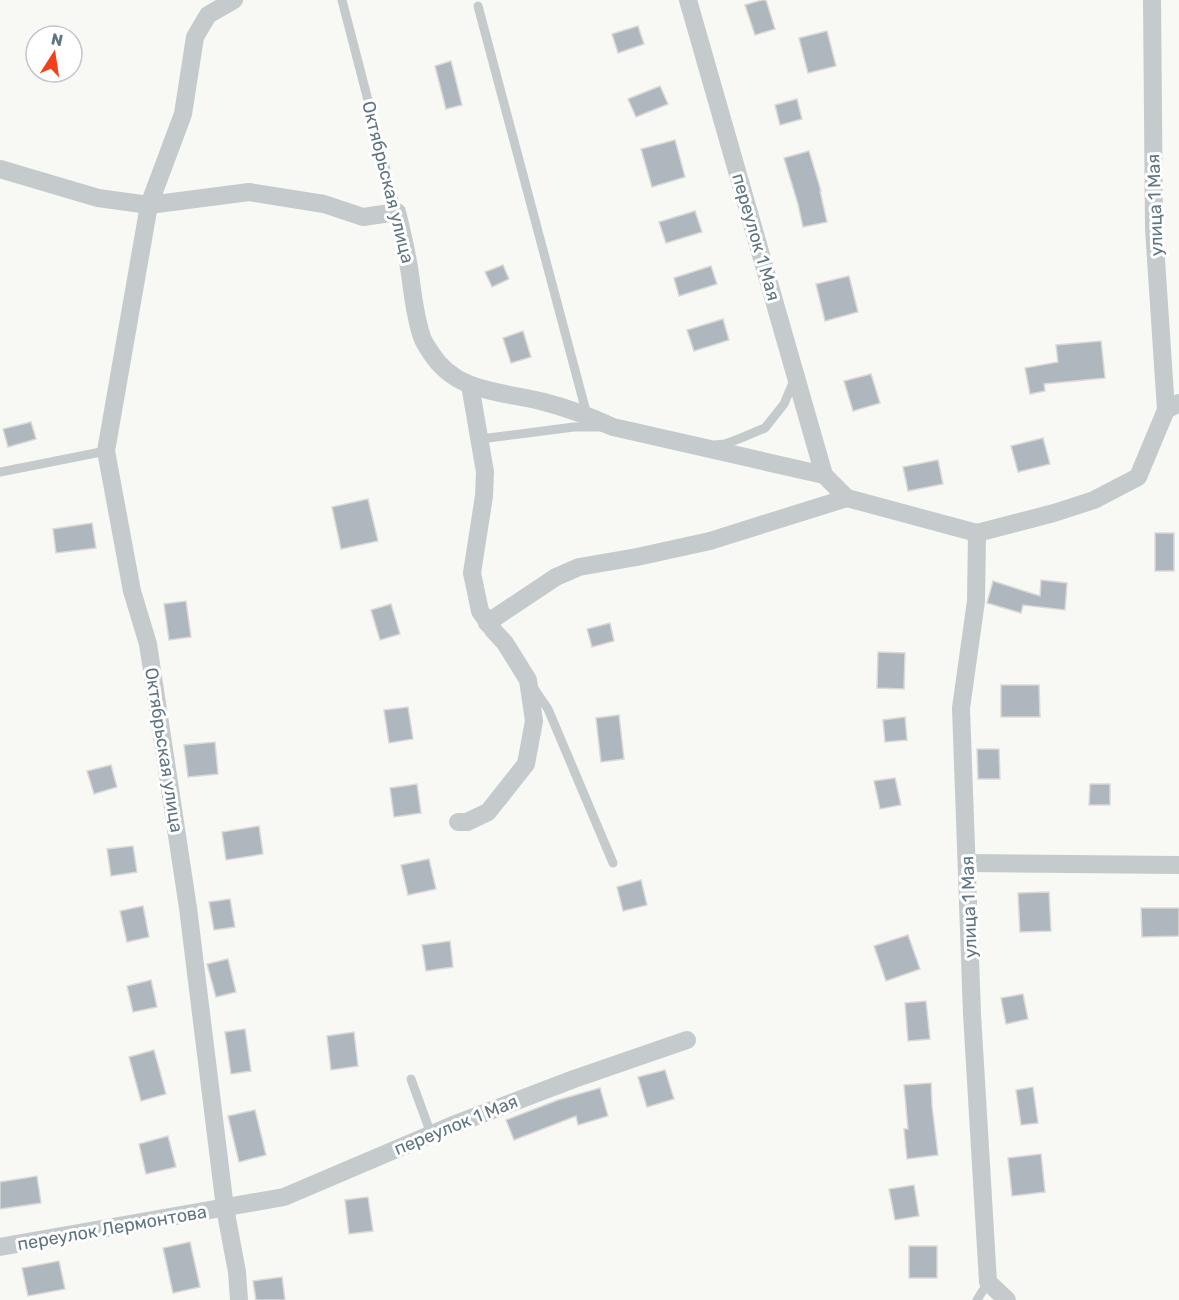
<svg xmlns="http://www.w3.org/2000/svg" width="1179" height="1300" font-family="Rubik,sans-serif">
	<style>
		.building { fill: #aeb7bd; stroke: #dad9d7; stroke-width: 1.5 }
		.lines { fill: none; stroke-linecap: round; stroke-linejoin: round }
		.service { stroke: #c5cacd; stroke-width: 9 }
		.minor { stroke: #c5cacd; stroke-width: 18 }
		.labels { text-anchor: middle; stroke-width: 6; stroke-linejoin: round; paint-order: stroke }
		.street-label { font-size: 18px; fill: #607583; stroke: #fff }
	</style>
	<rect width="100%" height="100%" fill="#f8f8f5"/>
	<g class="building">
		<path d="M762,0H766L775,29L755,35L745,5Z"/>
		<path d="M638,26L644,44L618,53L612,34Z"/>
		<path d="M827,31L836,66L808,73L799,38Z"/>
		<path d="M451,61L462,105L446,109L435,66Z"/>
		<path d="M660,86L668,104L636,117L628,99Z"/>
		<path d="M797,99L802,119L780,125L775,105Z"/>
		<path d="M675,140L685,177L652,187L641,149Z"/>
		<path d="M809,151L821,191H820L827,222L803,227L798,204L784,158Z"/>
		<path d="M695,211L702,232L666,243L659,222Z"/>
		<path d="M503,265L509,279L492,287L485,272Z"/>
		<path d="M711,266L717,284L679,296L674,278Z"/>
		<path d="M849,276L858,312L825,321L816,284Z"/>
		<path d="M723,319L729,340L694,351L687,330Z"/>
		<path d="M523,331L531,357L511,363L503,338Z"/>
		<path d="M1101,341L1105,378L1044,384L1045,391L1030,394L1025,368L1058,362L1056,345Z"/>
		<path d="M871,374L880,403L853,411L844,381Z"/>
		<path d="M31,422L36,439L8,447L3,429Z"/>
		<path d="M1043,438L1050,464L1018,472L1011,446Z"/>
		<path d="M938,460L943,484L908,491L903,467Z"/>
		<path d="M368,499L378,541L341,549L332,507Z"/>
		<path d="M92,523L96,548L56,553L53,529Z"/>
		<rect x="1155" y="533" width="19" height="38"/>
		<path d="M1041,580L1067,583L1065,610L1023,605L1021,613L987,603L993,581L1040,596Z"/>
		<path d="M186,601L191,637L169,640L164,604Z"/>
		<path d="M391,604L400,634L380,640L371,610Z"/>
		<path d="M610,623L614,641L592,647L587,629Z"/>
		<path d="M878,652L905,653L904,689L877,688Z"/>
		<path d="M1001,685H1039L1040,717H1001Z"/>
		<path d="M408,707L413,739L389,743L384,710Z"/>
		<path d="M619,715L624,759L601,762L596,718Z"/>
		<path d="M905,717L907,740L885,742L883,720Z"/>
		<path d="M215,742L218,774L188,777L184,745Z"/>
		<path d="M977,749H999L1000,779H978Z"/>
		<path d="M111,765L117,787L94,794L87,771Z"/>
		<path d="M895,778L901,805L880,809L874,781Z"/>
		<path d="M417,784L421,813L394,817L390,788Z"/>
		<path d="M1090,784H1110V805H1089Z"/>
		<path d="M259,826L263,854L226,860L222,832Z"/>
		<path d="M133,846L137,872L111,876L107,849Z"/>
		<path d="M429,859L436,889L408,895L401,865Z"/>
		<path d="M641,880L647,905L623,911L617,887Z"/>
		<path d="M1049,892L1051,931L1020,932L1018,893Z"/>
		<path d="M230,899L235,927L214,930L209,902Z"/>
		<path d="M143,906L149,937L127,942L120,911Z"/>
		<path d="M1141,908H1179V936L1142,937Z"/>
		<path d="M908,935L920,969L886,981L874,946Z"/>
		<path d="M450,941L453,967L426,971L422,945Z"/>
		<path d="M228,959L236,992L216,997L207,964Z"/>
		<path d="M151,980L157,1007L133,1012L127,986Z"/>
		<path d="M1023,994L1028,1019L1006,1024L1001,998Z"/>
		<path d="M926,1001L930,1039L908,1041L905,1003Z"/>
		<path d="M245,1029L251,1071L231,1074L225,1032Z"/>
		<path d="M354,1032L358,1066L331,1070L327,1036Z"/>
		<path d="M154,1050L166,1094L141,1101L129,1057Z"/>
		<path d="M665,1070L674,1099L647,1107L638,1077Z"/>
		<path d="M931,1083L932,1106L938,1155L907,1159L904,1129H908L904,1085Z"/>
		<path d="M1033,1087L1038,1123L1021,1125L1016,1090Z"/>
		<path d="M600,1088L608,1116L578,1125L576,1116L514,1140L506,1120L558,1100Z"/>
		<path d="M255,1110L266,1155L239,1162L228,1116Z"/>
		<path d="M168,1136L176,1167L146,1174L139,1144Z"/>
		<path d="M1041,1154L1045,1192L1012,1196L1008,1158Z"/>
		<path d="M37,1176L41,1203L0,1209V1182Z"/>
		<path d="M914,1185L919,1216L895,1220L889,1189Z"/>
		<path d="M368,1197L373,1231L349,1234L345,1200Z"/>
		<path d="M190,1242L200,1287L173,1293L163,1248Z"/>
		<rect x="909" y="1246" width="28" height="32"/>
		<path d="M59,1261L65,1289L28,1296L22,1268Z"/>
		<path d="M282,1277L285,1300H256L253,1281Z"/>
	</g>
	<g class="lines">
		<g class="service">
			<path d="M342,0L397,212"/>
			<path d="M478,6L587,415"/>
			<path d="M480,439L574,427H602"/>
			<path d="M715,445L725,444L741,438L765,428L784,404L795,378"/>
			<path d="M0,472L106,451"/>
			<path d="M533,687L548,709L613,863"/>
			<path d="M411,1079L431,1134"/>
			<path d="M977,1300L988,1282"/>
		</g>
		<g class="minor">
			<path d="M234,0L208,15L195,37L183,114L149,205L106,451L132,591L148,644L188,908L225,1208L237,1272L239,1300"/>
			<path d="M688,0L824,475"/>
			<path d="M1152,0L1154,229L1166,410"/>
			<path d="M0,169L98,198L149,205L249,192L324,204L363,217L397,212C402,232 407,253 410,274C413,296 415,317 422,337C424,343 428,348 431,353C457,394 503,391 544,402C568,408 591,417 613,427L824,475L847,498L977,533L1054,513L1094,500L1138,477L1166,410L1179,403"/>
			<path d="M977,533L976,601L961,708L972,1014L988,1282L1007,1300"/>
			<path d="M487,623L556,577L579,567L637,557L710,541L847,498"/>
			<path d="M458,822H467L488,812L526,764L534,721L528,680L505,643L494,631L480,611L472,573L484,496L485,472L470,385"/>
			<path d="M967,863L1179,865"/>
			<path d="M0,1247L284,1197L453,1125L574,1079L687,1040"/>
		</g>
	</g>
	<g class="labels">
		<g class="street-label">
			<text transform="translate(388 182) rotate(76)" y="6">Октябрьская улица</text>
			<text transform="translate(1155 205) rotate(-92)" y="6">улица 1 Мая</text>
			<text transform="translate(756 237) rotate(74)" y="6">переулок 1 Мая</text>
			<text transform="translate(164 750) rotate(81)" y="6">Октябрьская улица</text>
			<text transform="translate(969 907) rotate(-92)" y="6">улица 1 Мая</text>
			<text transform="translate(456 1125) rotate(-22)" y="6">переулок 1 Мая</text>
			<text transform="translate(112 1228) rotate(-10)" y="6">переулок Лермонтова</text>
		</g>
	</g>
	<g transform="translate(54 54) rotate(12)"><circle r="28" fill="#ffffff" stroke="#bfc8cd" stroke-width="1.5"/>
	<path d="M0-4.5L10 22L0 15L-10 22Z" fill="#f3401a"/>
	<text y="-9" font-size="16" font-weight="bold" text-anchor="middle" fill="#607583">N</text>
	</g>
</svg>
